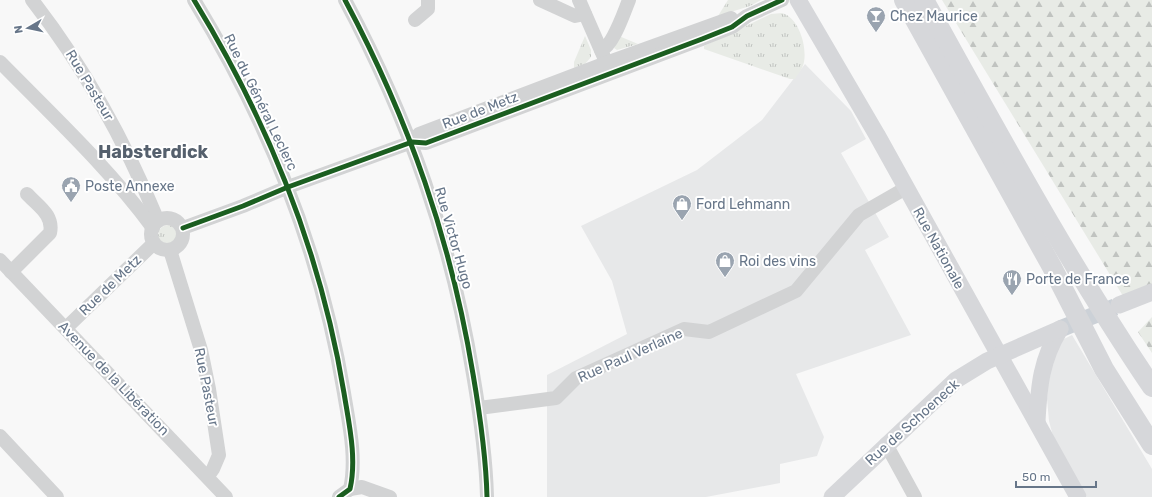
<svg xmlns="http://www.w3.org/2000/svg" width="1152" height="497" font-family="Rubik,sans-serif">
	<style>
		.built { fill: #e7e8e9 }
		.grass { fill: url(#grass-tufts) }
		.forest { fill: url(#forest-firs) }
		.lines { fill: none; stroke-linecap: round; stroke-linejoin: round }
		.major-tunnel { stroke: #ccd1d7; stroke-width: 17; stroke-dasharray: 17 8; stroke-linecap: butt }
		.minor { stroke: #d2d3d4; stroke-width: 14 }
		.major { stroke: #d6d7da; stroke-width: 17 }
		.highway { stroke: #d6d7da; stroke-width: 20 }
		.cycleway-casing { stroke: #fff; stroke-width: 8 }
		.cycleway { stroke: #1b5e20; stroke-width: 5 }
		.labels { text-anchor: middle; stroke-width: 4; stroke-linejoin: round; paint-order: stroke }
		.poi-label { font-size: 14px; fill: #677689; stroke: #fff; text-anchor: start }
		.street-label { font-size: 14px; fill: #677689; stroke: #fff }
		.district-label { font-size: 18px; font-weight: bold; fill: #55606d; stroke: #fff }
	</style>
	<defs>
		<pattern id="grass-tufts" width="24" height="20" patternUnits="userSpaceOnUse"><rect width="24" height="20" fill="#e8ebe6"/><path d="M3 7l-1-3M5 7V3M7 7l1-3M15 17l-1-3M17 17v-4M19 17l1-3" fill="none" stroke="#c0c3c0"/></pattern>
		<pattern id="forest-firs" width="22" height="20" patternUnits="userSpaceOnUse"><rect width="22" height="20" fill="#e8ebe6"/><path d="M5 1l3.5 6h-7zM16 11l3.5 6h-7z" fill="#c0c3c0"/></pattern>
	</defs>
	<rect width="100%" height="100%" fill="#f8f8f8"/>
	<g class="built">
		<path d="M805,64L851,111L866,139L841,153L889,237L865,250L911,335L796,374L824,437L817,456L780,464V483L706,497H547V375L627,334L612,281L581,226L697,170L762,120Z"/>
		<path d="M1072,335L1152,469V497H1087L1054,440L1049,421L1047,399L1049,373L1055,351L1064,339Z"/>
	</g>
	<g class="grass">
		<path d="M728,0H761L750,6L718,16Z"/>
		<path d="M782,13C799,18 807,46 804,62C803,68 798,74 795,79H790L704,49V46L771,14Z"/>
		<path d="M585,36L591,50V57L585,64L574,68V62Z"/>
		<path d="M619,36L638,44L617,50L614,48Z"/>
		<circle cx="168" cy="235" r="10"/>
	</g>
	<g class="forest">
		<path d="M942,0H1152V285L1123,296Z"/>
		<path d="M1152,317V353L1138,332Z"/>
	</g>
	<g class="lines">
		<path class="major-tunnel" d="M1060,329L1115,307"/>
		<g class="minor">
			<path d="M32,0C85,68 125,141 158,221"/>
			<path d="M194,0C268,121 321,253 344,393C349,424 357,458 350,489L339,497"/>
			<path d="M345,0C409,120 451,240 473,374C480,415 486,455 487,497"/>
			<path d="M540,0L575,16L585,14"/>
			<path d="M579,0L610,71"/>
			<path d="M415,20L428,9V0"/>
			<path d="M601,50C613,46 624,12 629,0"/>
			<path d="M0,62C52,115 108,167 153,228"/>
			<path d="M412,142L419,134L606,63L731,18"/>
			<circle cx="167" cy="234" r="16"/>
			<path d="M183,228L243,206L288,187L412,142L426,143L702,39L732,27L747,16L782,0"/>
			<path d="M170,250L201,350L209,389L219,455L213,469L208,476"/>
			<path d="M0,260L226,497"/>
			<path d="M11,272L50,233C54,215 38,206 27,194"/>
			<path d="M66,328L154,243"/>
			<path d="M479,408L556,398L576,378L684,329L709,332L796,291L859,215L906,188"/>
			<path d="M0,436L57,497"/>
			<path d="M886,444L915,497"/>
			<path d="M350,489L362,487L390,497"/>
		</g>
		<g class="major">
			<path d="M798,0L877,135L1078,497"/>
			<path d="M1119,305L1152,292"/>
			<path d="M1037,421C1039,386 1041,360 1060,329"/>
			<path d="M832,497L956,380L987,361L1060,329"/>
		</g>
		<g class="highway">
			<path d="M904,0L1052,267L1104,369L1152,445"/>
			<path d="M924,0C997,131 1068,263 1152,387"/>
		</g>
		<g class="cycleway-casing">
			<g id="cycleway">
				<path d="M194,0C268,121 321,253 344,393C349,424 357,458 350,489L339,497"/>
				<path d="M345,0C409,120 451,240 473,374C480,415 486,455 487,497"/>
				<path d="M183,228L243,206L288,187L412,142L426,143L702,39L732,27L747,16L782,0"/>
			</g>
		</g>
		<use href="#cycleway" class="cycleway"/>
	</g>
	<defs>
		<g id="bar-pin" transform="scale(1)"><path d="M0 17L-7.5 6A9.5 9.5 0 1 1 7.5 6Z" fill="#9aa4b0" stroke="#fff"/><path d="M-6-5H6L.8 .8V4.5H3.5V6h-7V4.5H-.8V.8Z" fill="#fff"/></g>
		<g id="civic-pin" transform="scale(1)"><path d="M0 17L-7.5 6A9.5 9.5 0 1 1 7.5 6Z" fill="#9aa4b0" stroke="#fff"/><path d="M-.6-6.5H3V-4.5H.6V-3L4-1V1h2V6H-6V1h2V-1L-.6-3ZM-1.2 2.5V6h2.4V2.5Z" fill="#fff"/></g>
		<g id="shop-pin" transform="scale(1)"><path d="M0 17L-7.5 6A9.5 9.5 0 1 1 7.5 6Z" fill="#9aa4b0" stroke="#fff"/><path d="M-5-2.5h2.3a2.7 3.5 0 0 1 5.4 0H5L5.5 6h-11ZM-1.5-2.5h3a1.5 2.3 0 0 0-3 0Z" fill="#fff"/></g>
		<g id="restaurant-pin" transform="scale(1)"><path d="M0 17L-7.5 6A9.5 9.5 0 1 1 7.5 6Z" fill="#9aa4b0" stroke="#fff"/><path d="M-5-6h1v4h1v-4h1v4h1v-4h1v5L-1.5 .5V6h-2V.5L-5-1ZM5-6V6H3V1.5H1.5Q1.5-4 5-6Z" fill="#fff"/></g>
	</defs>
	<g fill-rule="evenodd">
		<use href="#bar-pin" x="876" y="16"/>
		<use href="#civic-pin" x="71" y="186"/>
		<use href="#shop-pin" x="682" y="204"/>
		<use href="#shop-pin" x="725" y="261"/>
		<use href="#restaurant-pin" x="1012" y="279"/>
	</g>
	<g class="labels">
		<g class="poi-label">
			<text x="890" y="21">Chez Maurice</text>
			<text x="85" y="191">Poste Annexe</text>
			<text x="696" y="209">Ford Lehmann</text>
			<text x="739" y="266">Roi des vins</text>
			<text x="1026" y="284">Porte de France</text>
		</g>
		<g class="street-label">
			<text transform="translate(90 85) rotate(59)" y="5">Rue Pasteur</text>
			<text transform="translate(261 102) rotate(64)" y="5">Rue du Général Leclerc</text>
			<text transform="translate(480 110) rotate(-21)" y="5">Rue de Metz</text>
			<text transform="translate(454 238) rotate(74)" y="5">Rue Victor Hugo</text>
			<text transform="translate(939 248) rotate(61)" y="5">Rue Nationale</text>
			<text transform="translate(110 285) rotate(-44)" y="5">Rue de Metz</text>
			<text transform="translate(630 355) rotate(-24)" y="5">Rue Paul Verlaine</text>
			<text transform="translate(114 378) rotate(46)" y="5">Avenue de la Libération</text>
			<text transform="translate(207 387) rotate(79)" y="5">Rue Pasteur</text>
			<text transform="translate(912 422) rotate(-42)" y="5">Rue de Schoeneck</text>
		</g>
		<g class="district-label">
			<text x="153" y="158">Habsterdick</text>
		</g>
	</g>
	<g transform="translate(28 28) rotate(261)" stroke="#ffffff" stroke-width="3" paint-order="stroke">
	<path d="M0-3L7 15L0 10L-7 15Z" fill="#677689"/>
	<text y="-6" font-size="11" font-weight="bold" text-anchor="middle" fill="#677689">N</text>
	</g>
	<path d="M1016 481v6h80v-6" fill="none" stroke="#677689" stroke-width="2"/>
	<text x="1022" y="481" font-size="12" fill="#677689" stroke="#ffffff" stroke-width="3" paint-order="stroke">50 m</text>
</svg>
